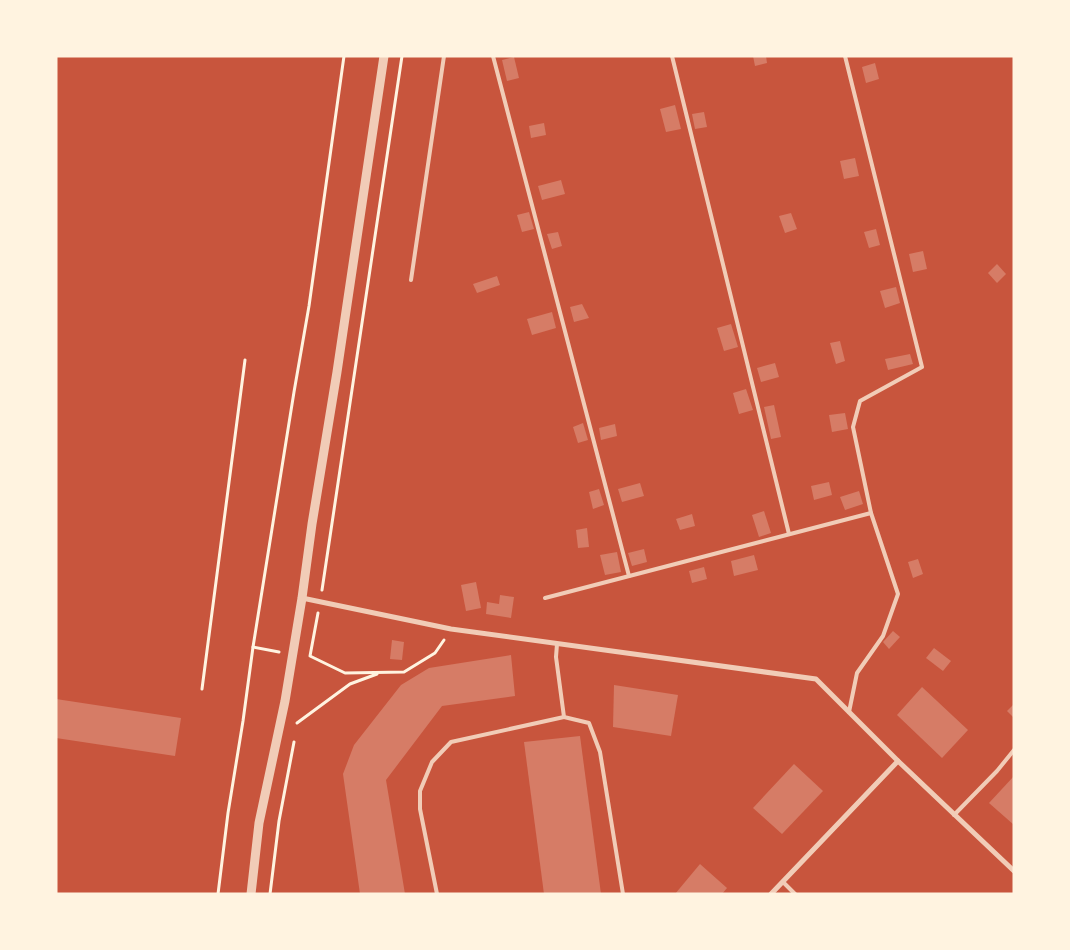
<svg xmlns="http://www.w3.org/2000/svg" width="1070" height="950" font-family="Barlow,sans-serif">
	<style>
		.building { fill: #d67c66 }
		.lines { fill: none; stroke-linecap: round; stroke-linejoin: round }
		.path { stroke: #fff3e0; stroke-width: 3 }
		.service { stroke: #f1ccb7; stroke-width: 4 }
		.minor { stroke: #f1ccb7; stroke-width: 5 }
		.tertiary { stroke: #f1ccb7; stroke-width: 9 }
	</style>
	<rect width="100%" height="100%" fill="#c8553d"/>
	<g class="building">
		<path d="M753,56H766L767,63L755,66Z"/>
		<path d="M514,57L519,78L507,81L502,60Z"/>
		<path d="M875,63L879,79L866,83L862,67Z"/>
		<path d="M675,105L681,129L666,132L660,109Z"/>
		<path d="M704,112L707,127L695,129L692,114Z"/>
		<path d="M544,123L546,135L531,138L529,126Z"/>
		<path d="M855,158L859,176L844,179L840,161Z"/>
		<path d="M561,180L565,194L542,200L538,186Z"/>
		<path d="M529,212L534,229L522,232L517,215Z"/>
		<path d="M791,213L797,229L785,233L779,216Z"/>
		<path d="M876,229L880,245L869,248L864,232Z"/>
		<path d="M558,232L562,246L552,249L547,234Z"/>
		<path d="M923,251L927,269L913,272L909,254Z"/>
		<path d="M997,264L1006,274L997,283L988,273Z"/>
		<path d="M497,276L500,285L477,293L473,284Z"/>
		<path d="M896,287L900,303L885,308L880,291Z"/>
		<path d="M582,304L589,318L574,322L570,307Z"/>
		<path d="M552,312L556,328L532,335L527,319Z"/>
		<path d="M731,324L738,347L724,351L717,328Z"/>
		<path d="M840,341L845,361L836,364L830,343Z"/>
		<path d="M910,354L913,364L888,370L885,359Z"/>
		<path d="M775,363L779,377L761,382L757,368Z"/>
		<path d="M746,389L753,410L739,414L733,393Z"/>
		<path d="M774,405L781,437L771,439L764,407Z"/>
		<path d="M845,413L848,429L832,432L829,415Z"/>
		<path d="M583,423L588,440L578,443L573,427Z"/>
		<path d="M615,424L617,436L601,440L599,428Z"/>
		<path d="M829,482L832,495L814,500L811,486Z"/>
		<path d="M640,483L644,496L622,502L618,489Z"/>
		<path d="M599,489L604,505L593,509L589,492Z"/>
		<path d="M859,491L863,504L845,510L840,497Z"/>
		<path d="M764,511L771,533L759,537L752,515Z"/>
		<path d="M692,514L695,526L680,530L676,519Z"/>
		<path d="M587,528L589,547L578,548L576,530Z"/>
		<path d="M644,549L647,562L632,566L628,553Z"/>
		<path d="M617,552L621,572L605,575L600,555Z"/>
		<path d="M754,555L758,570L734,576L731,561Z"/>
		<path d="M918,559L923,574L913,578L908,562Z"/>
		<path d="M704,567L707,579L692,583L689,571Z"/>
		<path d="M476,582L481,608L466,611L461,585Z"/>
		<path d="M500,595L514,597L511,618L486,614L487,602L499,604Z"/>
		<path d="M893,631L900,637L889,649L883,642Z"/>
		<path d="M392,640L404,642L402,660L390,659Z"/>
		<path d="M934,648L951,661L943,671L926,658Z"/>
		<path d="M511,655L515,696L442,706L386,780L405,894H360L343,774L354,745L401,685L429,668Z"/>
		<path d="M614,685L678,695L671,736L613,727Z"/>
		<path d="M922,687L968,730L942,758L897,715Z"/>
		<path d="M56,699L181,718L175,756L56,738Z"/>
		<path d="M1014,704V718L1007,711Z"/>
		<path d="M580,736L601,894H544L524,742Z"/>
		<path d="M794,764L823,791L782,834L753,808Z"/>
		<path d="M1014,776V825L989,803Z"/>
		<path d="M700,864L727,888L722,894H675Z"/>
	</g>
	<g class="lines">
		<g class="path">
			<path d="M322,590L402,56"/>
			<path d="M318,613L310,656L345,673L404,672L435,653L444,640"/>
			<path d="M253,647L279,652"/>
			<path d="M202,689L245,360"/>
			<path d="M297,723L350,684L377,674"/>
			<path d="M218,894L228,813L243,721L253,647L294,392L309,306L344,56"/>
			<path d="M270,894L279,821L294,742"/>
		</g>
		<g class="service">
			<path d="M493,56L629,576"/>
			<path d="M672,56L789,534"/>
			<path d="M845,56L922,367L860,401L853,427L871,513L898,594L883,636L857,673L849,712"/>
			<path d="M411,280L444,56"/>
			<path d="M545,598L871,513"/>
			<path d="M557,644L556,657L564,717L589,723L600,752L623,894"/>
			<path d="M954,815L997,771L1014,750"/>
			<path d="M783,882L795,894"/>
			<path d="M437,894L420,809V791L432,762L451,742L564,717"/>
		</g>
		<g class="minor">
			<path d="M302,598L451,629L816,679L898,761L1014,871"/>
			<path d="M771,894L898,761"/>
		</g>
		<path class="tertiary" d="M251,894L259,823L285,701L302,598L312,524L337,372L384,56"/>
	</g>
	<rect width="1070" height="950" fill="none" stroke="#fff3e0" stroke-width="115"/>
</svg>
